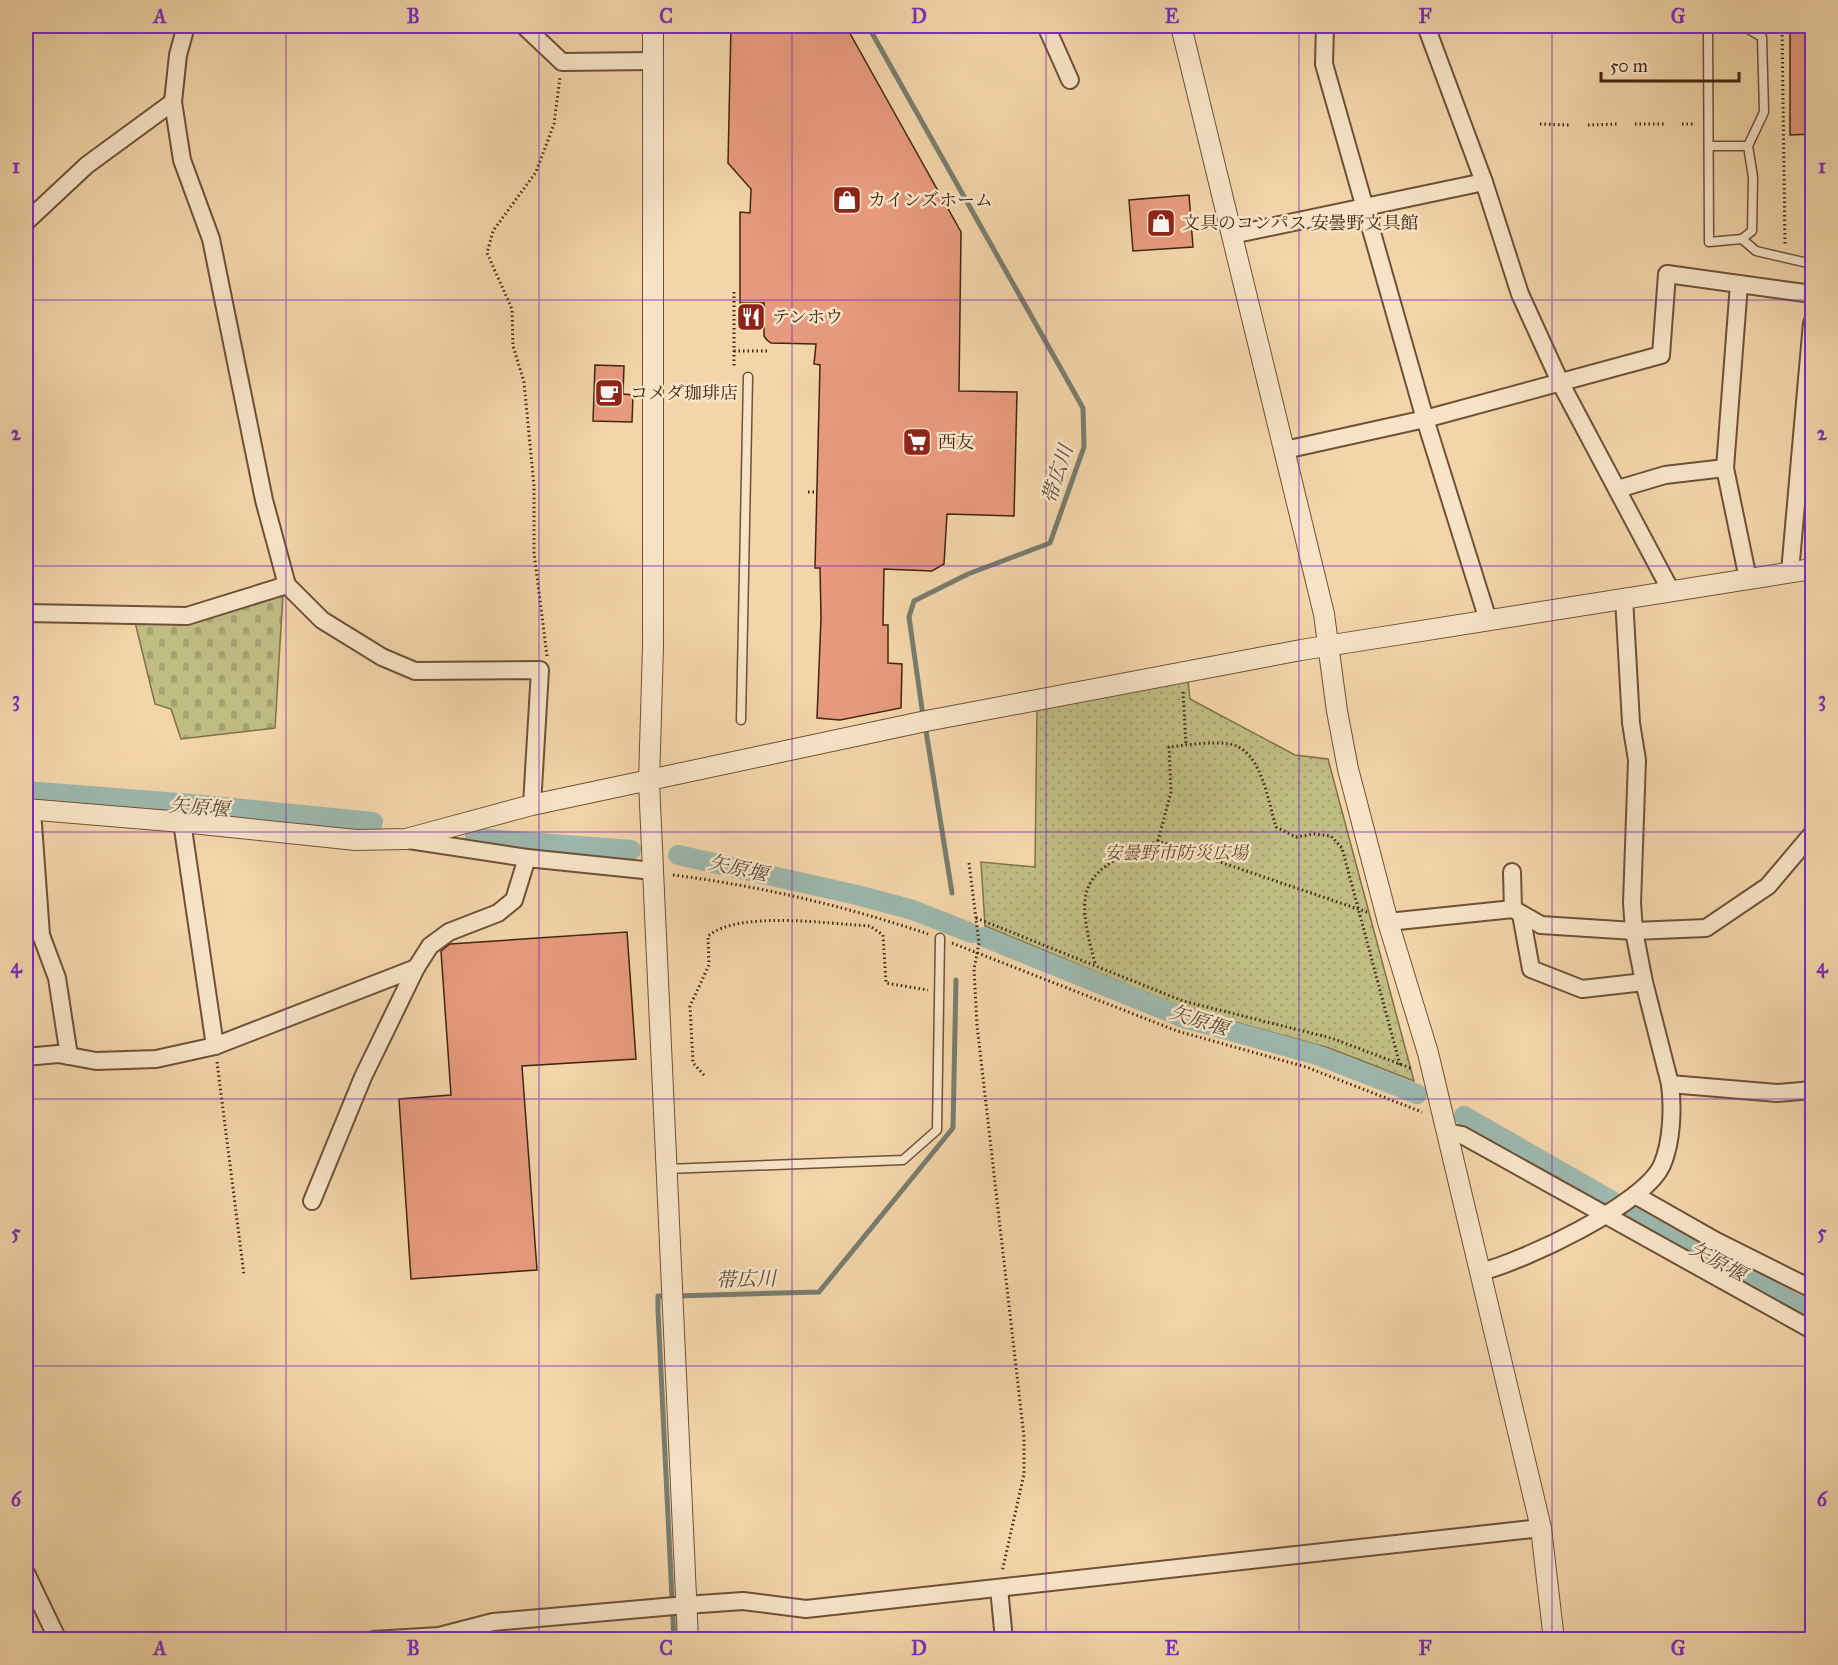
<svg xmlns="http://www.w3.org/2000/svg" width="1838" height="1665" font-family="'IM FELL Great Primer','Noto Serif JP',serif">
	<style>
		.cemetery { fill: url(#cemetery-stones); stroke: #80704a; stroke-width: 1.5 }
		.park { fill: url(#park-dots); stroke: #80704a; stroke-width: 1.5 }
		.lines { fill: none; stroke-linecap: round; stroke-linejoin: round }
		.stream { stroke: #787d6e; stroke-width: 5 }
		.canal { stroke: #9cb8ad; stroke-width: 20 }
		.building { fill: #e79a7d; stroke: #42250f; stroke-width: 1.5 }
		.service-casing { stroke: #6e5136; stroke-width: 11 }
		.minor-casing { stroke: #6e5136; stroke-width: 20 }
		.tertiary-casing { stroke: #6e5136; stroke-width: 22 }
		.path { stroke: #42250f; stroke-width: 3; stroke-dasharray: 1.5 3; stroke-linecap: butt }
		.service { stroke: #f7e4c7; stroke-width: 8 }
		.minor { stroke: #f7e4c7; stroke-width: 16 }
		.tertiary { stroke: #f7e4c7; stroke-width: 20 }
		.grid { fill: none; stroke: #7b2cbf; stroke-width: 1.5; stroke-opacity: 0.55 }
		.labels { text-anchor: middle; stroke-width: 5; stroke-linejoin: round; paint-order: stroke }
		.poi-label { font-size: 18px; fill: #42250f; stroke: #f7e4c7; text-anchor: start }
		.park-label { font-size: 18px; font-style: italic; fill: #614b2c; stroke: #f7e4c7 }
		.water-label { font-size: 20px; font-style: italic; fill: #584a36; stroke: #f7e4c7 }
		.neatline { fill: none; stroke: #7b2cbf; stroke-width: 2 }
		.grid-label { font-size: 20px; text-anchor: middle; font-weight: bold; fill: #7b2cbf }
	</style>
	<defs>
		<pattern id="cemetery-stones" width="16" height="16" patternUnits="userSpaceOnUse" patternTransform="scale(1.5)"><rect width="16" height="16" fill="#bfbc84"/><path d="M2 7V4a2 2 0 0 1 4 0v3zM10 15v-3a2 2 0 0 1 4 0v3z" fill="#a5a171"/></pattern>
		<pattern id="park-dots" width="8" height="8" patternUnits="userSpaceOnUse" patternTransform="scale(1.5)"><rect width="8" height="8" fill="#bfbc84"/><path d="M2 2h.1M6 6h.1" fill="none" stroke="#a5a171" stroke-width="1.8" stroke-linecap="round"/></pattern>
	</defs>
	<rect width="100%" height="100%" fill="#f2d5a9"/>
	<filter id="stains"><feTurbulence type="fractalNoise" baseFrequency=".00333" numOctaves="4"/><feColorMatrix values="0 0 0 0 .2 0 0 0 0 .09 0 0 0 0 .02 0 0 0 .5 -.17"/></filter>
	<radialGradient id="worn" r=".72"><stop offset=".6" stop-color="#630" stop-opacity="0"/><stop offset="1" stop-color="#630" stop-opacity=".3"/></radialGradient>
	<path class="cemetery" d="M283,594L275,728L181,739L171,709L155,704L135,622Z"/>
	<path class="park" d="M1188,680L1190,699L1295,755L1328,759L1414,1081L1329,1048L1180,1007L985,926L981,862L1035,867L1037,710Z"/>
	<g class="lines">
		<g class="stream">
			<path d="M868,26L1083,408L1084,447L1050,543L968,574L914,601L909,617L923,716"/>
			<path d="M925,725L952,893"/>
			<path d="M667,1296H658V1310L674,1640"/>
			<path d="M677,1296L819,1292L953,1128L956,980"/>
		</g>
		<g class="canal">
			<path d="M26,791L204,805L373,822"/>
			<path d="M475,838L631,850"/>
			<path d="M678,855L857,895L913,910L971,933"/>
			<path d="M984,937L1184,1018L1317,1055L1417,1094"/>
			<path d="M1464,1116L1612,1201"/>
			<path d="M1624,1209L1812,1313"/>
		</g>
	</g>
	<g class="building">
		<path d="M731,26H844L848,30L961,232L959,391L1017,392L1014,516L947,514L944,564L932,571L884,569L883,625H888V663L902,664L901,708L840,720L817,718L821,618L820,568H815L820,365L814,364L816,344L771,343L767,340L764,336V303H740V212L750,213L751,189L728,163Z"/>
		<path d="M1790,26H1812V134L1790,135Z"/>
		<path d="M1189,195L1193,247L1133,251L1129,200Z"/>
		<path d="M595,365L624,366L623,394L633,395L632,422L593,421Z"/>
		<path d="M627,932L636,1059L522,1066L537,1270L411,1279L399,1099L451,1095L441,951L450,944Z"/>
	</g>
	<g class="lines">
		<g class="service-casing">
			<g id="service">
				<path d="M1708,26L1709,242L1742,239L1756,251L1812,264"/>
				<path d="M1709,146H1748"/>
				<path d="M1742,239L1752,231L1753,177L1748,146L1764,112L1762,37L1743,26"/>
				<path d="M741,720L748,377"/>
				<path d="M667,1169L903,1160L937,1130L940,938"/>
			</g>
		</g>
		<g class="minor-casing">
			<g id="minor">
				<path d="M186,26L178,55L173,102L182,160L211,239L264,500L287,585L322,620L382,657L415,671L540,670L532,805"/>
				<path d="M524,26L562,62L653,61"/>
				<path d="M1046,26L1070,80"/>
				<path d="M1325,26L1324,64L1425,419L1488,620"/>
				<path d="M1426,26L1484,182L1520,294L1561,384L1671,591"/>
				<path d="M26,222L87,165L173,102"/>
				<path d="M1232,235L1484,182"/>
				<path d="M1739,284L1725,468L1748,579"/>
				<path d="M1285,450L1425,419L1661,355L1667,274L1812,294"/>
				<path d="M1618,489L1665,475L1725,468"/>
				<path d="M1790,572L1812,323"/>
				<path d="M26,613L187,616L287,585"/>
				<path d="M32,810L41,935L57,978L69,1056"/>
				<path d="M182,822L215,1046"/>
				<path d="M409,840L527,858"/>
				<path d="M1512,872L1513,909"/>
				<path d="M1521,914L1531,969L1582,989L1644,982"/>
				<path d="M1388,922L1513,909L1541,925L1634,931L1706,928L1768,886L1812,834"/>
				<path d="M26,1057L58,1054L96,1061L156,1059L215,1046L416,968"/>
				<path d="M1670,1084L1777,1093L1812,1090"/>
				<path d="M1447,1132L1462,1135L1812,1330"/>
				<path d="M1635,1195L1716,1241L1812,1289"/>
				<path d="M312,1201L363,1077L416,968L430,946L449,932L498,913L514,900L527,858L653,871"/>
				<path d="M1480,1272C1522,1262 1644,1205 1662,1165C1672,1142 1673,1108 1670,1084L1644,982L1634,931L1632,903L1637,760L1631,723L1624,598"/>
				<path d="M26,1573L58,1640"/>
				<path d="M999,1588L1004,1640"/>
				<path d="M373,1640L439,1636L493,1622L686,1605L743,1601L806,1609L1541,1528"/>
			</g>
		</g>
		<g class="tertiary-casing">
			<g id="tertiary">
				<path d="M653,26V646L649,782L688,1640"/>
				<path d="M1181,26L1324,614L1337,711L1348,769L1388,922L1428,1053L1541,1528L1554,1640"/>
				<path d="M26,809L182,822L356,840L406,839L532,805L926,721L1301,650L1812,569"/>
			</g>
		</g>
		<g class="path">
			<path d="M1782,26L1785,245"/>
			<path d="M1540,124L1570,125"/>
			<path d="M1635,124H1665"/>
			<path d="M1682,124H1695"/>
			<path d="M1588,125L1618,124"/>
			<path d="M734,292V368"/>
			<path d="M734,351H767"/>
			<path d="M808,492H817"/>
			<path d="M547,656L534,553V486L524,382L513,346L512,309L487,253L493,231L536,172L554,124L560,77"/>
			<path d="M1183,692L1186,745"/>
			<path d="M1158,841L1171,792L1169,747C1187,745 1211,741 1230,744C1262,750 1268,802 1276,827L1296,837L1314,834L1331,836L1342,848L1400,1065"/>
			<path d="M969,863L979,943L974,969L977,1025L1024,1437V1474L1002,1572"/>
			<path d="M673,875C760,886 845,906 928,934"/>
			<path d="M976,918L1183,1001L1331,1038L1413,1069"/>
			<path d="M952,943L1177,1031L1306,1067L1422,1112"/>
			<path d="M1095,963C1073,884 1083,870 1158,841L1367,912"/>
			<path d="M217,1062L244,1275"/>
			<path d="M704,1075L693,1063L690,1006L709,965L708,936C740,910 829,924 870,926L883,935L886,983L928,990"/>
		</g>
		<use href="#service" class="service"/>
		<use href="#minor" class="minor"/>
		<use href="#tertiary" class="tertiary"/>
	</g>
	<path class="grid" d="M286,26V1640M539,26V1640M792,26V1640M1046,26V1640M1299,26V1640M1552,26V1640M26,300H1812M26,566H1812M26,832H1812M26,1099H1812M26,1366H1812"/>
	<defs>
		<g id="shop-square" transform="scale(1.5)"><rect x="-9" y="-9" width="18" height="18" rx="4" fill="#8f2418" stroke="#f7e4c7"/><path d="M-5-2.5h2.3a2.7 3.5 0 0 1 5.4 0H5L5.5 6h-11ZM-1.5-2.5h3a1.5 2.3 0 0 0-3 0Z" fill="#fff"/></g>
		<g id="restaurant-square" transform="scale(1.5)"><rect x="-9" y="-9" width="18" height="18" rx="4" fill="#8f2418" stroke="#f7e4c7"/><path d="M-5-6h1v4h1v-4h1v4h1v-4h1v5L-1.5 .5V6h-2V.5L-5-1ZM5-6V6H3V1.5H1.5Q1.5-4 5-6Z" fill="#fff"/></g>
		<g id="cafe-square" transform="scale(1.5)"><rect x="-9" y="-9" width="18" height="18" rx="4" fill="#8f2418" stroke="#f7e4c7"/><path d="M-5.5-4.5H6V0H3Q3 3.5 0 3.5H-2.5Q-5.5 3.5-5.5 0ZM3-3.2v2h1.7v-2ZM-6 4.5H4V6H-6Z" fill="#fff"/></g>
		<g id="supermarket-square" transform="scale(1.5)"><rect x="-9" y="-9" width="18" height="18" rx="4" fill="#8f2418" stroke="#f7e4c7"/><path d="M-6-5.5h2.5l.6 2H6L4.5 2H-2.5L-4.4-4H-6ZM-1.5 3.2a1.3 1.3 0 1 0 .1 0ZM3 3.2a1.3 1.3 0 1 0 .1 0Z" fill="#fff"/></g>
	</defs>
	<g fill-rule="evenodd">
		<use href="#shop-square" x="847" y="200"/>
		<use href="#shop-square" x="1161" y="223"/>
		<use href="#restaurant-square" x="751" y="317"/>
		<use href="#cafe-square" x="609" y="393"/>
		<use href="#supermarket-square" x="917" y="442"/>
	</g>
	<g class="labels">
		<g class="poi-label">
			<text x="868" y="206">カインズホーム</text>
			<text x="1182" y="229">文具のコンパス 安曇野文具館</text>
			<text x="772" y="323">テンホウ</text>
			<text x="630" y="399">コメダ珈琲店</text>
			<text x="938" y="448">西友</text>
		</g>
		<g class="park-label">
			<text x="1176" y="859">安曇野市防災広場</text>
		</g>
		<g class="water-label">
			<text transform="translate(1057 474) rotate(-72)" y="7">帯広川</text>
			<text transform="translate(199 807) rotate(5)" y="7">矢原堰</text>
			<text transform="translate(738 868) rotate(13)" y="7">矢原堰</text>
			<text transform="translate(1199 1020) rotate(18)" y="7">矢原堰</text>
			<text transform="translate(1718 1261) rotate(29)" y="7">矢原堰</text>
			<text transform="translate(746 1279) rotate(-2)" y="7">帯広川</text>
		</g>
	</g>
	<rect width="1838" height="1665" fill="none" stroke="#f2d5a9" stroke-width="66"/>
	<path d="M1601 72v9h138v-9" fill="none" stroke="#42250f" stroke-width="3"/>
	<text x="1610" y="72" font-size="18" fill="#42250f" stroke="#f7e4c7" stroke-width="4.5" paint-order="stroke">50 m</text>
	<rect x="33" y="33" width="1772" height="1599" class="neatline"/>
	<g class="grid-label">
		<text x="160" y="23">A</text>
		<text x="413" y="23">B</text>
		<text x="666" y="23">C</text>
		<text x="919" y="23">D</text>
		<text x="1172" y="23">E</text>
		<text x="1425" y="23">F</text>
		<text x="1678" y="23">G</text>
		<text x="16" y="173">1</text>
		<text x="1822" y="173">1</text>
		<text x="16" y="440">2</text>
		<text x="1822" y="440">2</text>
		<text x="16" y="706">3</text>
		<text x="1822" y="706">3</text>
		<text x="16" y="973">4</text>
		<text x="1822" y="973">4</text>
		<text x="16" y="1239">5</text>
		<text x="1822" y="1239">5</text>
		<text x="16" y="1506">6</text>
		<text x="1822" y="1506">6</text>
		<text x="160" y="1655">A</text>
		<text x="413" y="1655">B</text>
		<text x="666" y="1655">C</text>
		<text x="919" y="1655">D</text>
		<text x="1172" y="1655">E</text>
		<text x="1425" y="1655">F</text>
		<text x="1678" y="1655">G</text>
	</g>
	<rect width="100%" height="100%" filter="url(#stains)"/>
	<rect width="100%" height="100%" fill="url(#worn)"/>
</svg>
